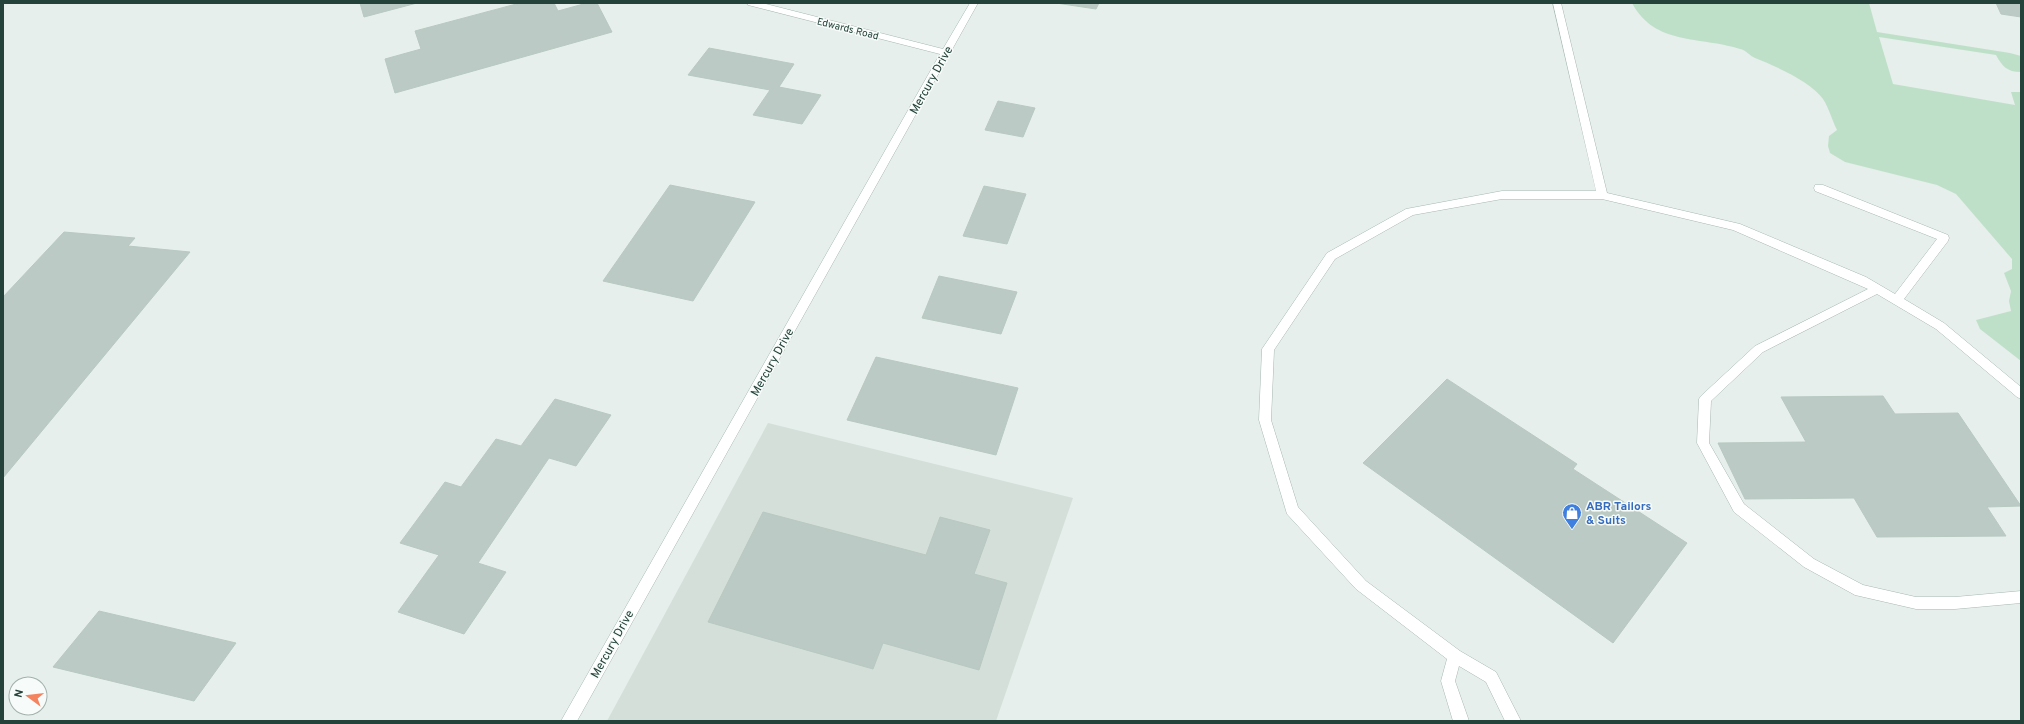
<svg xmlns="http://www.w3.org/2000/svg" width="2024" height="724" font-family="Overpass,sans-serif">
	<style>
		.built { fill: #d4dfda }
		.green { fill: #bfe0c8 }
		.building { fill: #bbcac4; stroke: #b8c9c2 }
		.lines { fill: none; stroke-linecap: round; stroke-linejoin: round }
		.service-casing { stroke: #a8b8b2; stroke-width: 1 }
		.minor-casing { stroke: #a8b8b2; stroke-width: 1 }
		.service { fill: #fff; fill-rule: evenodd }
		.minor { fill: #fff; fill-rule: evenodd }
		.labels { text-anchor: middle; stroke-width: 3; stroke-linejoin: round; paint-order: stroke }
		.far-street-label { font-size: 10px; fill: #24423a; stroke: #f7fbf9 }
		.street-label { font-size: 12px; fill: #24423a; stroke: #f7fbf9 }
		.shop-label { font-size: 12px; font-weight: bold; fill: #366cbe; stroke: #f7fbf9; text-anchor: start }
	</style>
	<rect width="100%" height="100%" fill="#e6efeb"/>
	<path class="built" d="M768,423L1073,498L996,721H607Z"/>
	<path class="green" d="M1632,3H1869L1877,32L2010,53L2021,56V72C2007,72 2002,66 1996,55L1879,37L1893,84L2015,105L2011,92H2021V361L1980,329L1976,320L2011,311L2009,301L2011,291L2004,273L2012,269V259L1956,194L1937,185L1845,162L1830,153L1828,146L1829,136L1837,130C1832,120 1829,108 1823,99C1810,81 1775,66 1755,58C1750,56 1746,50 1740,49C1700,36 1655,46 1632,3Z"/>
	<g class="building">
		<path d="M360,3H417L364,17Z"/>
		<path d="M520,3H554L558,11L587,3H597L612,32L395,93L385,59L421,49L415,31Z"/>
		<path d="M1056,3H1099L1096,9Z"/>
		<path d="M1996,3H2021V17L2001,14Z"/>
		<path d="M709,48L794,64L779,87L821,95L802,124L753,115L770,90L688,75Z"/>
		<path d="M998,101L1035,108L1023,137L985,130Z"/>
		<path d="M670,185L755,202L693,301L603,281Z"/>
		<path d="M984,186L1026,194L1007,244L963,236Z"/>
		<path d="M64,232L135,238L128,246L190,252L3,478V297Z"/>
		<path d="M939,276L1017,292L1001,334L922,318Z"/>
		<path d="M876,357L1018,388L996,455L847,420Z"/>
		<path d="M1447,379L1577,464L1573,469L1687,543L1613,643L1363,463Z"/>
		<path d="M1883,396L1895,414L1958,413L2021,506L1987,507L2006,536L1877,537L1854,498L1745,499L1718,443L1806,442L1781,397Z"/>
		<path d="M555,399L611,415L576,466L549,458L478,563L506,572L464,634L398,612L439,555L400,543L445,482L461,487L496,439L521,446Z"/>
		<path d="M763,512L926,555L940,517L990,530L974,574L1007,583L979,670L883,643L873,669L708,622Z"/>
		<path d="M99,611L236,643L194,701L53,667Z"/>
	</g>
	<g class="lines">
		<g class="service-casing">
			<path id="service" d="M1553,3H1561L1607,193L1740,224L1866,277L1895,294L1937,239L1815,191L1814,188L1815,185H1823L1948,235L1949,238L1948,241L1904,299L1944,323L2021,387V399L2017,397L1936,329L1877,294L1763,352L1711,401L1709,443L1744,504L1814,559L1863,585L1916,597H1955L2021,591V603L1955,609H1916L1855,595L1804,567L1734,512L1697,443L1699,399L1701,396L1755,346L1868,289L1733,230L1602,199H1502L1413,215L1335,259L1274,350L1271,420L1298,507L1366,581L1460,651L1496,672L1521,721H1505L1486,682L1459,666L1455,681L1469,721H1453L1441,681L1447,659L1356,589L1287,514L1259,420L1262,349L1327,253L1406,209L1502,191H1596Z"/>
		</g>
		<g class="minor-casing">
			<path id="minor" d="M747,3H762L943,49L970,3H978L577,721H561L940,54L748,5Z"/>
		</g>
		<use href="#service" class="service"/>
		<use href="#minor" class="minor"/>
	</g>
	<defs>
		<g id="shop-pin" transform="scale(1)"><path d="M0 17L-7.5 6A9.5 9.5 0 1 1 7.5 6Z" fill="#3f7fe0" stroke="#f7fbf9"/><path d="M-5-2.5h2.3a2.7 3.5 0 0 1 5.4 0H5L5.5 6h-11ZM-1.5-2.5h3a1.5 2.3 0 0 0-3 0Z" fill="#fff"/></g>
	</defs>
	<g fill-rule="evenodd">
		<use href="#shop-pin" x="1572" y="513"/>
	</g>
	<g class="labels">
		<g class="far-street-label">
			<text transform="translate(848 28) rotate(14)" y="4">Edwards Road</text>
		</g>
		<g class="street-label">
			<text transform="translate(931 80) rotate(-61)" y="4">Mercury Drive</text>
			<text transform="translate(772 362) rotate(-61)" y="4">Mercury Drive</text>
			<text transform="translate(612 644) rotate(-61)" y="4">Mercury Drive</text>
		</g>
		<g class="shop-label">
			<text x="1586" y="510">ABR Tailors<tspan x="1586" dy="14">&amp; Suits</tspan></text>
		</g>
	</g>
	<rect width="2024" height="724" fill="none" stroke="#24423a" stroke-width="8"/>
	<g transform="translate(28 696) rotate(285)"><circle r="19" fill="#f7fbf9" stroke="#a3b1ad"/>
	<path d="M0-3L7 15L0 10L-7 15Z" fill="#f4845f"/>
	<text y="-6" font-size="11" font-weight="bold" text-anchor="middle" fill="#24423a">N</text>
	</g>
</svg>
